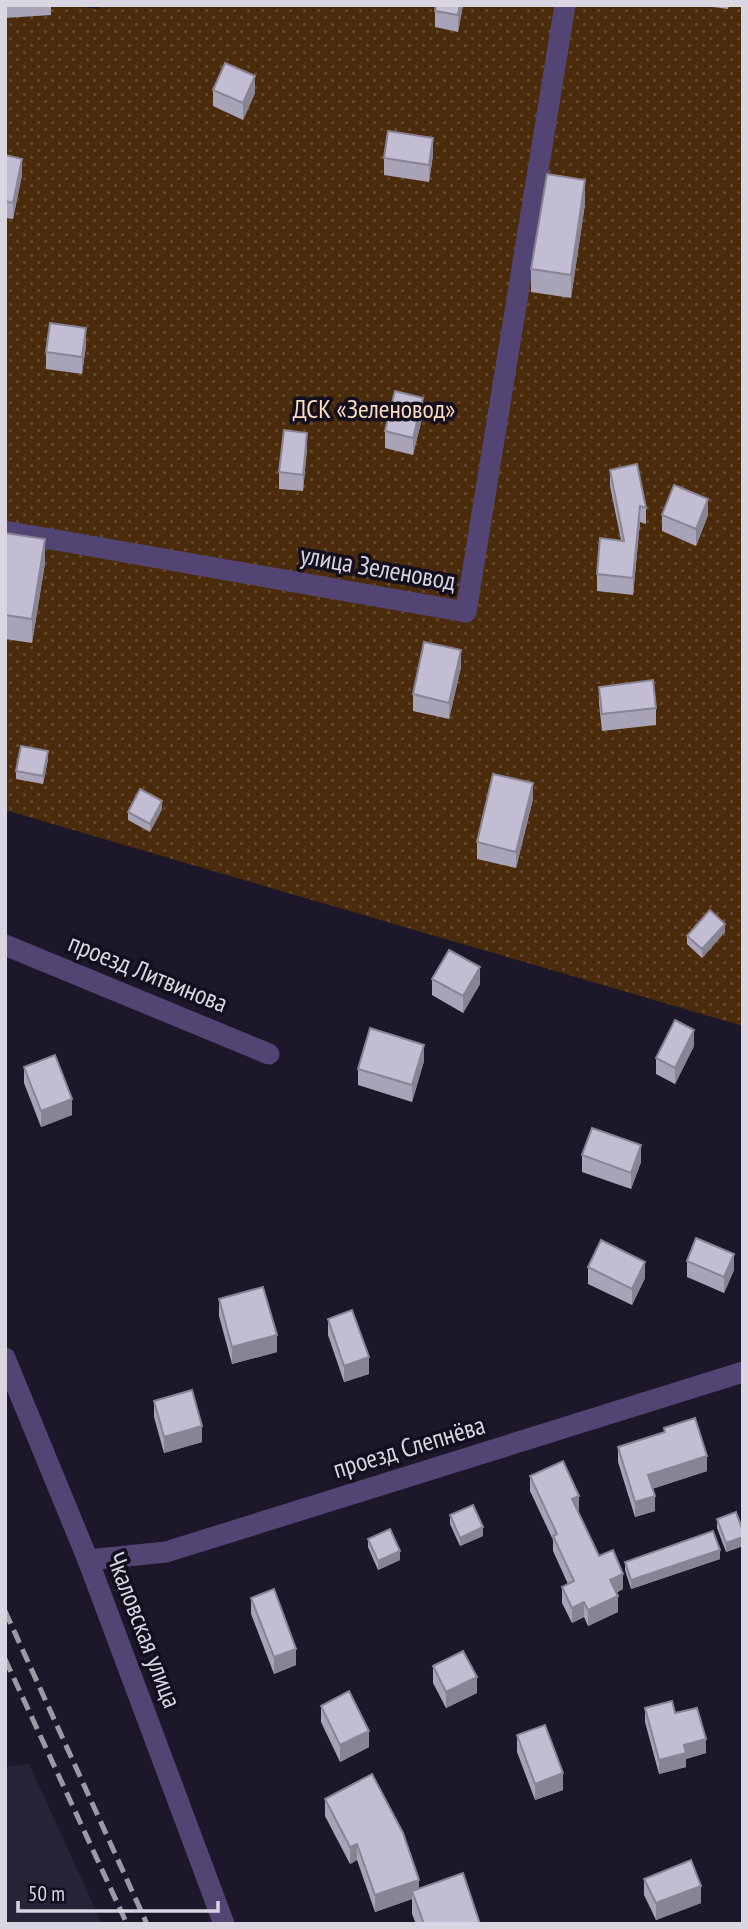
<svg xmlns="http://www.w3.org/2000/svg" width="748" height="1929" font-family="'PT Sans Narrow',sans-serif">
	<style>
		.built { fill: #292338 }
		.garden { fill: url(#garden-dots) }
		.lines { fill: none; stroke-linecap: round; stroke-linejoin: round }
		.minor { stroke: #534573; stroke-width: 21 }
		.tertiary { stroke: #534573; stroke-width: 21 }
		.rail { stroke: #9d9aa6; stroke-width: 5; stroke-dasharray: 14 7; stroke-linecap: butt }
		.wall { fill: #a8a3b6 }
		.shaded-wall { fill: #888494 }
		.building { fill: #c3bdd4; stroke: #888494; stroke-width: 2 }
		.labels { text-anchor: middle; stroke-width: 7; stroke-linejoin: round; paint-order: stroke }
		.park-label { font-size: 26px; fill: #fcdabc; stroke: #140f1f }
		.street-label { font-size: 26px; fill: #d9d6e1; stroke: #140f1f }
	</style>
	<defs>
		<pattern id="garden-dots" width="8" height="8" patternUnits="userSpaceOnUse" patternTransform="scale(1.75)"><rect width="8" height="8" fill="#4a2c0c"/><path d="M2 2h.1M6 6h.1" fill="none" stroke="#644a2f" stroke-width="1.8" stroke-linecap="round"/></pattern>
	</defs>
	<rect width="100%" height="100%" fill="#1d1829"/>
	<path class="built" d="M29,1764L102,1924H5V1767Z"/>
	<path class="garden" d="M5,5H69L99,9L101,5H743V1026L5,810Z"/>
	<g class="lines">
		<g class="minor">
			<path d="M5,531L466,612L565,5"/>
			<path d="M5,945L269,1054"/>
		</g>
		<g class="tertiary">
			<path d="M5,1358L88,1560L224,1924"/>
			<path d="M88,1560L166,1552L743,1372"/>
		</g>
		<g class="rail">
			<path d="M5,1611L147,1924"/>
			<path d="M5,1659L127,1924"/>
		</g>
	</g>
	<g class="wall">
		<path d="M5,5H51V15L5,18Z"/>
		<path d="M463,5L458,32L435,27V11Z"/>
		<path d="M698,5H729L728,9Z"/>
		<path d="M213,90L255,93L243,120L213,106Z"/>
		<path d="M5,155L22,175L13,219L5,218Z"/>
		<path d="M433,155L429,182L384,175V158Z"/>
		<path d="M585,204L571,298L531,292V269Z"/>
		<path d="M86,345L82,374L46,369V352Z"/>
		<path d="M423,414L413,455L385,448V431Z"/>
		<path d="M307,449L303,491L279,489V472Z"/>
		<path d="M610,470L646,508V524L640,522L633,595L597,591V574L621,540L610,486Z"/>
		<path d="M662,515H708L696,546L662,531Z"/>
		<path d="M5,533L45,563L32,643L5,639Z"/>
		<path d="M461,667L449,719L413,711V694Z"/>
		<path d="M599,687L656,708V725L602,731L599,703Z"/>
		<path d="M48,759L43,784L16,779V771Z"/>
		<path d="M533,799L516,868L477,859V842Z"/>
		<path d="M162,809L150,832L128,820V812Z"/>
		<path d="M725,932L702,958L687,944V936Z"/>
		<path d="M432,979L480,984L463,1013L432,995Z"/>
		<path d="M694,1046L675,1084L656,1074V1058Z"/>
		<path d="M424,1061L412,1102L358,1085V1069Z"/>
		<path d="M24,1067L72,1115L41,1127L24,1083Z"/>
		<path d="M582,1155L641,1162L631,1189L582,1172Z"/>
		<path d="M687,1261L734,1270L724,1293L687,1277Z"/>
		<path d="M588,1267L645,1278L632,1305L588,1284Z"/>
		<path d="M219,1299L277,1352L232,1364L219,1316Z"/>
		<path d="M328,1319L369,1374L344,1382L328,1335Z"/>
		<path d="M154,1401L202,1442L164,1453L154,1417Z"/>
		<path d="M664,1428L707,1471L652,1489L655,1511L635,1517L618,1462V1447L664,1433Z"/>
		<path d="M530,1476L579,1511L578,1512L599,1556L623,1589L616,1593L618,1612L588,1626L584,1617L572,1623L562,1603V1587L568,1584L553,1551V1540L530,1491Z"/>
		<path d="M450,1515L483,1536L460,1546L450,1524Z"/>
		<path d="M717,1519L743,1531V1546L726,1552L717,1528Z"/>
		<path d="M368,1539L400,1560L378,1570L368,1547Z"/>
		<path d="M720,1559L631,1589L625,1570V1562Z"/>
		<path d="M251,1598L296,1665L274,1674L251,1614Z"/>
		<path d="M433,1666L477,1693L446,1708L433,1683Z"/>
		<path d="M321,1706L369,1747L340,1762L321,1722Z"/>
		<path d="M645,1708L675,1713L706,1753L686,1759V1767L659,1774L645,1722Z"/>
		<path d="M517,1735L563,1790L535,1800L517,1752Z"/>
		<path d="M325,1799L419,1888L480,1924H416L412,1914V1899L375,1912L357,1860L350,1864L325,1816Z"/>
		<path d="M644,1879L701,1903L656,1920L644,1895Z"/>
	</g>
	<g class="shaded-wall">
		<path d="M460,5H463L458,32V15Z"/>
		<path d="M255,76V93L243,120V103Z"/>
		<path d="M433,138V155L429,182V165Z"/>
		<path d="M22,159V175L13,219V203Z"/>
		<path d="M585,180V204L571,298V275Z"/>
		<path d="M86,328V345L82,374V357Z"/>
		<path d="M423,398V414L413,455V438Z"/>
		<path d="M307,433V449L303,491V475Z"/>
		<path d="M708,499V515L696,546V529Z"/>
		<path d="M640,506V522L633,595V578Z"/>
		<path d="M45,539V563L32,643V619Z"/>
		<path d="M461,650V667L449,719V703Z"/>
		<path d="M48,751V759L43,784V776Z"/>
		<path d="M533,783V799L516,868V852Z"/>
		<path d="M162,801V809L150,832V824Z"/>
		<path d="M725,924V932L702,958V949Z"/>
		<path d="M480,967V984L463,1013V996Z"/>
		<path d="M694,1030V1046L675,1084V1068Z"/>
		<path d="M424,1045V1061L412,1102V1085Z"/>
		<path d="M72,1099V1115L41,1127V1111Z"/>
		<path d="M641,1145V1162L631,1189V1173Z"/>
		<path d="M734,1254V1270L724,1293V1277Z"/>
		<path d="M645,1262V1278L632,1305V1289Z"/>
		<path d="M277,1335V1352L232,1364V1347Z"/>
		<path d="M369,1357V1374L344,1382V1366Z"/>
		<path d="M202,1426V1442L164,1453V1437Z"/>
		<path d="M707,1456V1471L648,1490V1475Z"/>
		<path d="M579,1496V1511L572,1515V1499Z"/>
		<path d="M655,1496V1511L635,1517V1502Z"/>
		<path d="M483,1527V1536L460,1546V1538Z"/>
		<path d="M743,1537V1546L726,1552V1543Z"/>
		<path d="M720,1550V1559L631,1589V1580Z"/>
		<path d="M400,1551V1560L378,1570V1561Z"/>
		<path d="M623,1574V1589L610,1595V1580Z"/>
		<path d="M618,1596V1612L588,1626V1610Z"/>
		<path d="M584,1602V1617L572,1623V1608Z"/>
		<path d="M296,1649V1665L274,1674V1657Z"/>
		<path d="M477,1677V1693L446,1708V1692Z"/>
		<path d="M369,1731V1747L340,1762V1745Z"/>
		<path d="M706,1739V1753L686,1759V1767L659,1774V1760L684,1745Z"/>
		<path d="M563,1773V1790L535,1800V1784Z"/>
		<path d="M357,1844V1860L350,1864V1847Z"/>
		<path d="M419,1880V1896L412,1891V1899L375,1912V1895Z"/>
		<path d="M701,1886V1903L656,1920V1903Z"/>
	</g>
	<g class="building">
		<path d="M436,5H460L458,15L435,11Z"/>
		<path d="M225,63L255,76L243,103L213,90Z"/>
		<path d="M388,131L433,138L429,165L384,158Z"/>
		<path d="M5,155L22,159L13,203L5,201Z"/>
		<path d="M547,174L585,180L571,275L531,269Z"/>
		<path d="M50,323L86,328L82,357L46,352Z"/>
		<path d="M395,391L423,398L413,438L385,431Z"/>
		<path d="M284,430L307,433L303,475L279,472Z"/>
		<path d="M637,464L646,508L640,506L633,578L597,574L600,538L624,541L610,470Z"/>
		<path d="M674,485L708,499L696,529L662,515Z"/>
		<path d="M5,533L45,539L32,619L5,615Z"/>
		<path d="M424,642L461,650L449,703L413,694Z"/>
		<path d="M653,680L656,708L602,714L599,687Z"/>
		<path d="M21,746L48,751L43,776L16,771Z"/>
		<path d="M493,774L533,783L516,852L477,842Z"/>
		<path d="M140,789L162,801L150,824L128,812Z"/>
		<path d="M710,910L725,924L702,949L687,936Z"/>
		<path d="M449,950L480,967L463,996L432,979Z"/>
		<path d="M675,1020L694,1030L675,1068L656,1058Z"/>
		<path d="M370,1028L424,1045L412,1085L358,1069Z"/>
		<path d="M55,1055L72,1099L41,1111L24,1067Z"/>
		<path d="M592,1128L641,1145L631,1173L582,1155Z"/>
		<path d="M696,1238L734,1254L724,1277L687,1261Z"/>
		<path d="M601,1240L645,1262L632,1289L588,1267Z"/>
		<path d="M263,1287L277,1335L232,1347L219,1299Z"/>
		<path d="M352,1310L369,1357L344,1366L328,1319Z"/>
		<path d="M192,1390L202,1426L164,1437L154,1401Z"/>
		<path d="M695,1418L707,1456L648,1475L655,1496L635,1502L618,1447L665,1432L664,1428Z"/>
		<path d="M563,1461L579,1496L572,1499L599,1556L613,1550L623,1574L610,1580L618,1596L588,1610L584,1602L572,1608L562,1587L574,1581L553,1536L557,1534L530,1476Z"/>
		<path d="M473,1505L483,1527L460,1538L450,1515Z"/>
		<path d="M736,1512L743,1531V1537L726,1543L717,1519Z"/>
		<path d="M390,1529L400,1551L378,1561L368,1539Z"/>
		<path d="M713,1531L720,1550L631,1580L625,1562Z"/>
		<path d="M274,1589L296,1649L274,1657L251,1598Z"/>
		<path d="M463,1651L477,1677L446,1692L433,1666Z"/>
		<path d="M349,1691L369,1731L340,1745L321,1706Z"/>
		<path d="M672,1701L675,1713L697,1708L706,1739L684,1745L686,1753L659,1760L645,1708Z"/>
		<path d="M545,1725L563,1773L535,1784L517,1735Z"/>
		<path d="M372,1774L403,1833L419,1880L375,1895L357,1844L350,1847L325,1799Z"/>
		<path d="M691,1860L701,1886L656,1903L644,1879Z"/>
		<path d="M463,1873L480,1924H424L412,1891Z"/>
	</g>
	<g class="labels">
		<g class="park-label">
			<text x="374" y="418">ДСК «Зеленовод»</text>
		</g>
		<g class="street-label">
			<text transform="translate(378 568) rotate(10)" y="9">улица Зеленовод</text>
			<text transform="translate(148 973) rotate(22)" y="9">проезд Литвинова</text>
			<text transform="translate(409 1447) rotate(-17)" y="9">проезд Слепнёва</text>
			<text transform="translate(144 1630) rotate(69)" y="9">Чкаловская улица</text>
		</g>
	</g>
	<rect width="748" height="1929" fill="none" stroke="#d9d6e1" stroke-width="14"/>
	<path d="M18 1901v10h200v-10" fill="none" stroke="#d9d6e1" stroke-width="3.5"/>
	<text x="28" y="1901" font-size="21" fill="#d9d6e1" stroke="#140f1f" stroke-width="5" paint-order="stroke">50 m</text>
</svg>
